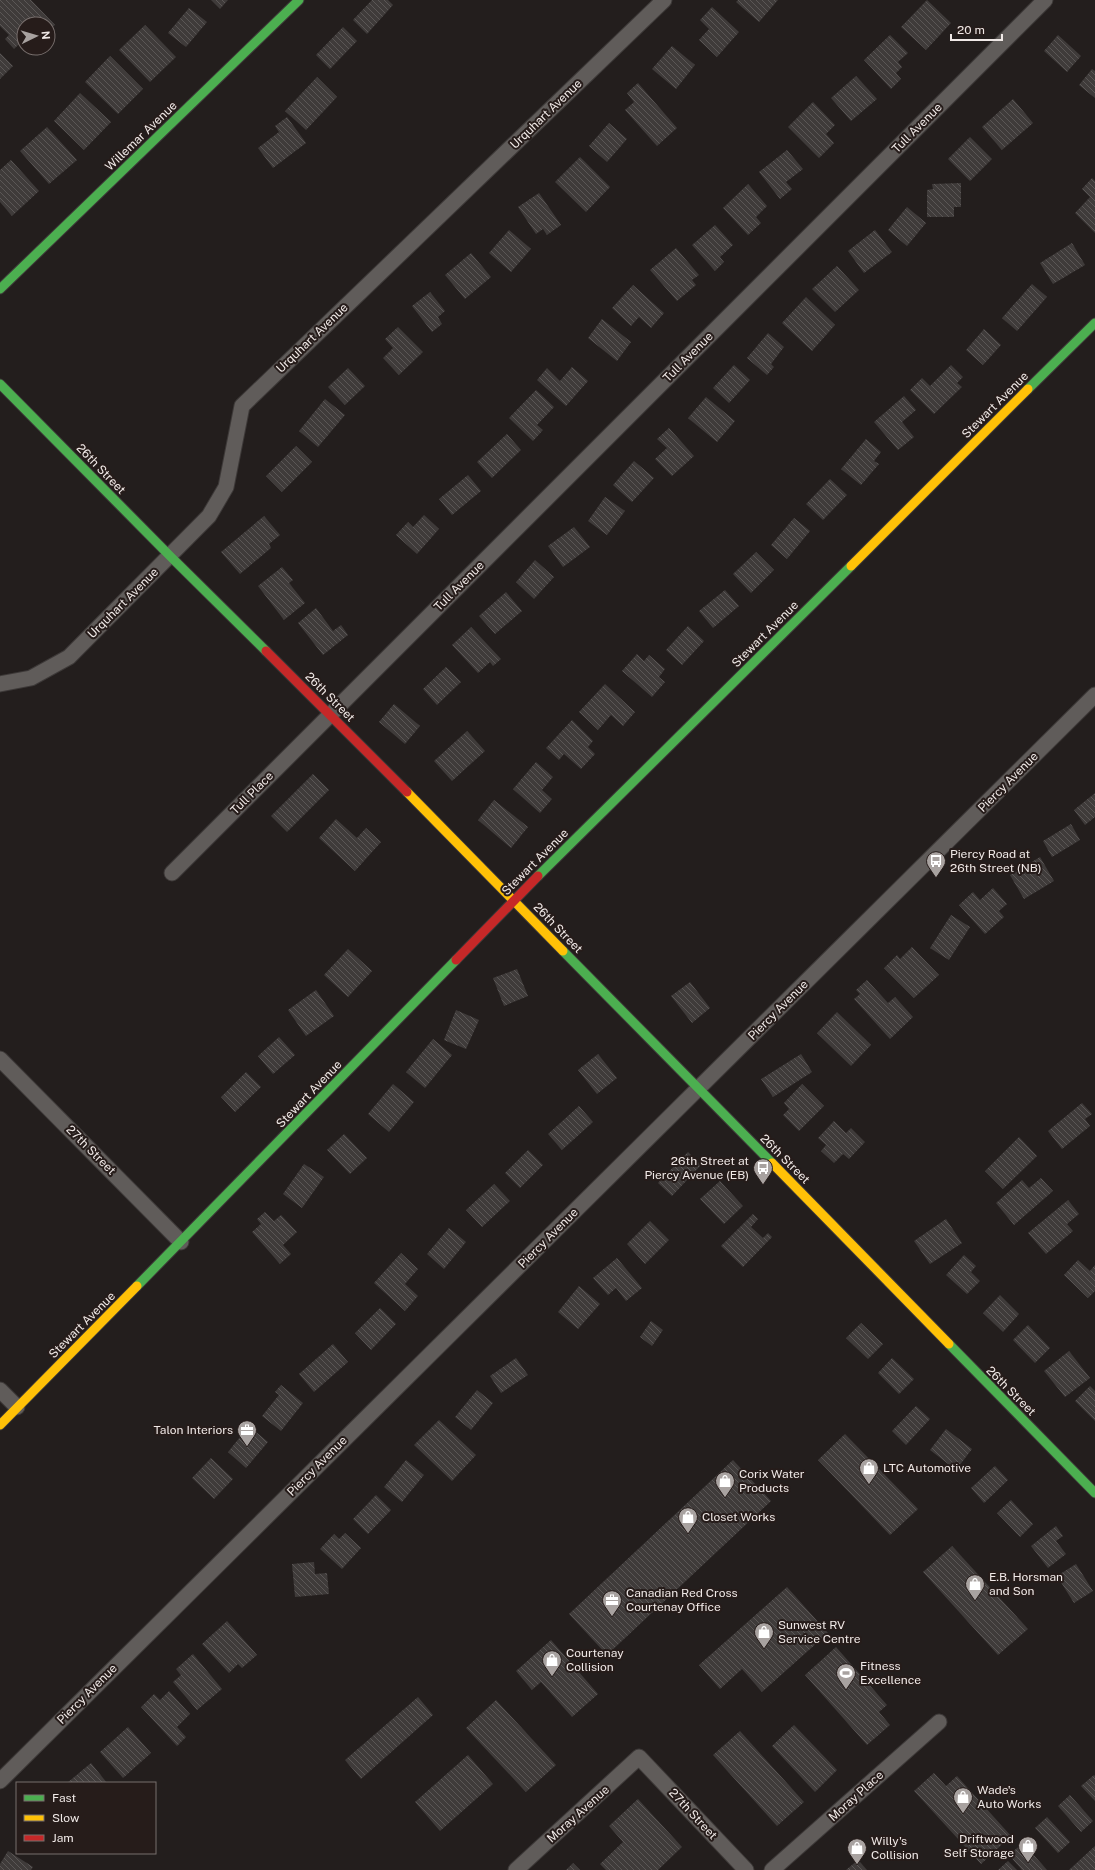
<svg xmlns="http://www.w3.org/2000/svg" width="1095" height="1870" font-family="'Public Sans',sans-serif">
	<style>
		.building { fill: url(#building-back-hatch) }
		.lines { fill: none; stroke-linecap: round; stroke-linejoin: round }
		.street-casing { stroke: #3d3938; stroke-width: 17 }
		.fast-casing { stroke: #3d3938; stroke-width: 11 }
		.slow-casing { stroke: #3d3938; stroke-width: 11 }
		.jam-casing { stroke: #3d3938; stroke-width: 11 }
		.street { stroke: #605c5a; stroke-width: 15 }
		.fast { stroke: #4caf50; stroke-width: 9 }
		.slow { stroke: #ffc107; stroke-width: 9 }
		.jam { stroke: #c62828; stroke-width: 9 }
		.labels { text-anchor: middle; stroke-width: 4; stroke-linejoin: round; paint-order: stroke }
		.street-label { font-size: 12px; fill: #f0e9e7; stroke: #261c1a }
		.poi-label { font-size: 12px; fill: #f0e9e7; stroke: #261c1a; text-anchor: start }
	</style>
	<defs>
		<pattern id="building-back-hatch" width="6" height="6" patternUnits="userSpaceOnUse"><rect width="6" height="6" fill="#3f3b3a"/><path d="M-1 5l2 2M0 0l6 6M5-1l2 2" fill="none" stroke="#5b5756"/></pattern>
	</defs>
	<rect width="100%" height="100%" fill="#231e1d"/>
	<g class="building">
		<path d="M0,0H31L55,25L48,31V24H24V39L14,49L5,39L9,35L0,26Z"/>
		<path d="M211,0H228L220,9Z"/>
		<path d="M372,0H388L393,5L367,34L353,20Z"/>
		<path d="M738,0H778L759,22L736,2Z"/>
		<path d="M927,0L951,23L926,50L901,27Z"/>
		<path d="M712,7L739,32L717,57L699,40L709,29L700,20Z"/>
		<path d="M189,8L207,22L186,47L168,33Z"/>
		<path d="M145,25L176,57L150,82L119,50Z"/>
		<path d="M343,27L357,41L330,69L316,55Z"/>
		<path d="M890,35L908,53L898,62L902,67L896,73L901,79L891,89L864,60Z"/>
		<path d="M1058,35L1081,56L1067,72L1044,51Z"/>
		<path d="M672,46L695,65L676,89L652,69Z"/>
		<path d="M0,53L13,66L0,79Z"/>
		<path d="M110,56L143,89L118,114L85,82Z"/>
		<path d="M1092,69L1095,71V98L1079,85Z"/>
		<path d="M856,76L877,99L851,121L831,98Z"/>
		<path d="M317,77L337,97L306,130L285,111Z"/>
		<path d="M638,83L677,128L657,146L625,110L634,102L627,93Z"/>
		<path d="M80,93L111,122L84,150L54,121Z"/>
		<path d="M1013,99L1033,123L1002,150L982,127Z"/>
		<path d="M813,102L835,125L826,134L834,143L819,158L788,127Z"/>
		<path d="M287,117L306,143L273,168L258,148L279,132L275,126Z"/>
		<path d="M609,123L627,139L607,162L589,146Z"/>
		<path d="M47,127L77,160L49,184L20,151Z"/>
		<path d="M970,137L992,159L970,181L948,159Z"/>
		<path d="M787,150L803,169L786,182L792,189L780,199L759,172Z"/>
		<path d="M580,157L610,187L586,212L555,182Z"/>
		<path d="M11,160L39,191L12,216L0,202V170Z"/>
		<path d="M1092,178L1095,181V233L1075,213L1090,197L1082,189Z"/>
		<path d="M961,183V207H954V217H927V190L933,189L932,184Z"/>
		<path d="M748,184L767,206L756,217L761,223L748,235L723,208Z"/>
		<path d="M539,193L561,225L547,235L543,229L536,234L518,207Z"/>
		<path d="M907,207L926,223L907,246L888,230Z"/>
		<path d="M715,225L733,245L720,257L724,262L715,271L692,245Z"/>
		<path d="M509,230L531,249L511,272L489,253Z"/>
		<path d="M875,230L892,252L864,273L848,251Z"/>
		<path d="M1072,243L1085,265L1053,284L1040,263Z"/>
		<path d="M676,248L699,275L692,280L696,285L677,301L650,270Z"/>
		<path d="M471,253L491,277L465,299L445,275Z"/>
		<path d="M837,266L859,290L835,312L812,289Z"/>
		<path d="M1032,284L1047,297L1017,331L1002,318Z"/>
		<path d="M633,285L664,313L651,328L639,317L631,326L612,308Z"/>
		<path d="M430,292L445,311L438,317L442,324L432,332L412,306Z"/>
		<path d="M806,297L835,325L812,351L782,323Z"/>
		<path d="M602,319L631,342L617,361L588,338Z"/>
		<path d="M398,327L423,352L399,375L383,358L393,348L385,339Z"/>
		<path d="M984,329L1001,345L983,365L966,350Z"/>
		<path d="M768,333L784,347L771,364L774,367L767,375L747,358Z"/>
		<path d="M734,365L750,380L729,403L713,388Z"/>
		<path d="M951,365L963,377L957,383L962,387L934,414L910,390L922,378L930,386Z"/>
		<path d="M572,367L588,381L566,406L537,380L547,368L560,381Z"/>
		<path d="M348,368L365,386L345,405L328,387Z"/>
		<path d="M536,390L554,407L537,425L543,430L533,441L509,418Z"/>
		<path d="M904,396L916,410L902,422L914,437L898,450L874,422Z"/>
		<path d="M706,397L735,421L717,442L688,418Z"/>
		<path d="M325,399L345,415L318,447L299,431Z"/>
		<path d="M669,428L694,456L672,476L655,459L667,448L657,439Z"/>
		<path d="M507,434L521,450L492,478L477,462Z"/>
		<path d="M866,439L881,452L874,461L879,464L861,485L841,469Z"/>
		<path d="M296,446L312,462L282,492L266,476Z"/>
		<path d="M634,461L654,478L632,502L613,485Z"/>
		<path d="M468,475L481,491L452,515L439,499Z"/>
		<path d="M830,479L847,495L823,520L806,504Z"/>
		<path d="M605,497L625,511L607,535L588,521Z"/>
		<path d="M424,515L439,529L417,554L396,535L408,522L413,527Z"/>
		<path d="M264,516L280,535L269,544L271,548L240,574L221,552Z"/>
		<path d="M794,518L810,531L787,559L771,545Z"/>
		<path d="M574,527L590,547L563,567L548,546Z"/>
		<path d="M756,552L774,570L751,593L733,574Z"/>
		<path d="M535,560L554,577L534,599L516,582Z"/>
		<path d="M282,567L293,580L289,583L305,603L284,620L258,586Z"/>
		<path d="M725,590L739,606L713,628L699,611Z"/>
		<path d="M506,592L522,611L495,634L479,616Z"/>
		<path d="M316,608L333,631L341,625L348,635L323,655L298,623Z"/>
		<path d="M688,626L704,641L682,665L666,650Z"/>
		<path d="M471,627L501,659L493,666L490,662L478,673L452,645Z"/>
		<path d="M637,654L644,661L649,655L665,669L659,677L665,682L652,697L622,671Z"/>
		<path d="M446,667L461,682L437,705L423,689Z"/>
		<path d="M605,684L635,712L623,726L611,715L598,730L579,712Z"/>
		<path d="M394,704L420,726L405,744L379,722Z"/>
		<path d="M572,720L593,741L588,747L595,754L581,769L564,754L559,760L546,748Z"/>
		<path d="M467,731L485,751L452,781L434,761Z"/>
		<path d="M536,762L553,777L542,790L552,799L540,813L513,789Z"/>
		<path d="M313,774L329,790L287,832L271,816Z"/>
		<path d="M1095,793V817L1085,825L1074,810Z"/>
		<path d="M494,800L528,827L511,848L478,820Z"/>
		<path d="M336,819L357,838L366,828L381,842L355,871L319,838Z"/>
		<path d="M1071,824L1080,840L1052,857L1043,841Z"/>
		<path d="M1040,857L1054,881L1024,899L1010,875Z"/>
		<path d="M993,888L1007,904L999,911L1004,917L985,934L959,905L973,892L980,900Z"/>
		<path d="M951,915L970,927L949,960L930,948Z"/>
		<path d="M912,947L939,975L914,998L884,968L897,955L900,959Z"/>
		<path d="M348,949L372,971L348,997L324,975Z"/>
		<path d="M517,969L528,996L504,1006L493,978Z"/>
		<path d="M867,980L888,1003L895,997L913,1017L890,1039L854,999L860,994L856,990Z"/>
		<path d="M690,982L710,1008L692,1023L671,996Z"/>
		<path d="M316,990L334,1016L306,1036L288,1010Z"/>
		<path d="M456,1010L479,1020L466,1049L444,1040Z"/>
		<path d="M837,1012L871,1045L851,1066L817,1033Z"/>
		<path d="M279,1037L295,1055L273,1074L258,1056Z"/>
		<path d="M433,1039L452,1055L425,1088L406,1072Z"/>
		<path d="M598,1054L617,1078L597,1094L578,1070Z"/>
		<path d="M801,1054L812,1072L773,1097L761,1079Z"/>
		<path d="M246,1072L261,1087L235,1112L221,1097Z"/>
		<path d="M393,1084L414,1102L389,1132L368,1114Z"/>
		<path d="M802,1084L824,1106L799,1131L783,1115L789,1109L784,1103Z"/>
		<path d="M1082,1103L1092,1114L1085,1119L1090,1126L1062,1149L1048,1131Z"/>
		<path d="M579,1106L593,1122L562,1150L548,1134Z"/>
		<path d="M834,1121L846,1133L851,1128L865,1142L849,1159L843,1154L834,1163L821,1151L826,1145L818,1138Z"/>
		<path d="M344,1134L367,1158L350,1174L327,1150Z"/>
		<path d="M1019,1137L1037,1156L1003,1189L985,1171Z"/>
		<path d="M528,1150L543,1165L520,1188L505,1173Z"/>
		<path d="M688,1152L701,1165L672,1196L658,1183Z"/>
		<path d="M304,1164L324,1177L302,1208L283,1194Z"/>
		<path d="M1041,1178L1053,1191L1014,1225L996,1203L1022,1180L1029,1188Z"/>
		<path d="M720,1181L743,1206L724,1224L700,1199Z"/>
		<path d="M494,1184L510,1201L482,1227L466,1210Z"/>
		<path d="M1068,1200L1079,1214L1067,1224L1073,1231L1046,1254L1028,1233Z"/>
		<path d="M265,1212L274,1221L281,1215L297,1232L283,1245L291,1254L280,1264L252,1232L261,1224L257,1219Z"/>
		<path d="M753,1214L758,1219L751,1227L763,1238L768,1233L772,1237L743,1267L721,1246Z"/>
		<path d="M946,1219L962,1243L930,1264L914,1241Z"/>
		<path d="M650,1221L669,1240L645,1264L627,1244Z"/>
		<path d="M449,1228L466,1242L444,1269L427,1254Z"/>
		<path d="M401,1253L418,1269L405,1284L418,1296L405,1311L374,1283Z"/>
		<path d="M964,1255L976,1266L971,1272L980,1281L967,1294L946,1275Z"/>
		<path d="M617,1258L642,1288L626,1301L616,1288L608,1295L593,1278Z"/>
		<path d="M1078,1260L1090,1271L1095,1265V1291L1088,1298L1064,1275Z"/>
		<path d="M579,1286L600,1304L578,1329L558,1312Z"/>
		<path d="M1000,1295L1019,1314L1003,1332L983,1313Z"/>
		<path d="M380,1308L396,1324L371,1350L355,1333Z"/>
		<path d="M651,1321L663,1330L652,1346L640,1337Z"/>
		<path d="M861,1323L883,1344L868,1359L846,1338Z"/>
		<path d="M1028,1325L1050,1348L1035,1363L1013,1340Z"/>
		<path d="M333,1344L348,1362L314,1392L299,1374Z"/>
		<path d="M1069,1351L1090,1378L1065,1397L1044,1371Z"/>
		<path d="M516,1358L528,1375L501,1393L490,1376Z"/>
		<path d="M892,1358L914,1379L899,1394L878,1373Z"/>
		<path d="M281,1385L303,1403L281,1431L262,1416L279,1395L275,1392Z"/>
		<path d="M1090,1386L1095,1391V1421L1075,1401Z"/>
		<path d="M477,1390L493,1403L471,1430L455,1417Z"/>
		<path d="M916,1406L930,1419L906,1445L892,1431Z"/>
		<path d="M439,1420L476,1455L452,1481L414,1445Z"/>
		<path d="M249,1426L268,1442L246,1468L228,1452Z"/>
		<path d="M946,1429L972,1449L956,1470L930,1450Z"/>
		<path d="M845,1434L918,1509L890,1535L818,1460Z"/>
		<path d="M211,1458L233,1479L214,1499L192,1478Z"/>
		<path d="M406,1460L424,1475L402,1502L384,1487Z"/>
		<path d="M733,1460L771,1501L607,1655L569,1614Z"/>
		<path d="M995,1466L1008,1480L984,1503L971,1488Z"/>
		<path d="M376,1495L391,1510L368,1534L353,1519Z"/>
		<path d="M1011,1500L1033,1524L1020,1537L997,1513Z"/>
		<path d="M1056,1526L1063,1536L1056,1541L1066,1554L1048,1568L1031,1546Z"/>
		<path d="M345,1533L361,1548L342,1569L320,1549L334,1534L339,1539Z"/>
		<path d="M952,1546L1028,1629L998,1655L923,1572Z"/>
		<path d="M314,1562L315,1574L327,1573L329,1594L295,1597L292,1564Z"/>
		<path d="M1076,1564L1093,1591L1074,1603L1057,1576Z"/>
		<path d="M787,1587L828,1633L762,1692L742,1669L720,1689L699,1665Z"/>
		<path d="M227,1621L257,1655L242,1668L238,1664L229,1673L202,1644Z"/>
		<path d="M551,1640L598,1694L572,1717L541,1682L532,1690L516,1671Z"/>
		<path d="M836,1647L887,1705L879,1712L890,1725L867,1745L805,1675Z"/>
		<path d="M193,1654L222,1689L197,1710L173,1682L181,1675L176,1669Z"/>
		<path d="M169,1691L190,1714L177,1727L186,1737L177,1746L141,1707L154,1694L160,1700Z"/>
		<path d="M418,1697L433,1715L361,1779L345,1760Z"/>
		<path d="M496,1700L556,1765L526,1792L466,1728Z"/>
		<path d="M794,1725L837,1770L815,1792L772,1746Z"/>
		<path d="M128,1727L151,1753L123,1778L100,1752Z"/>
		<path d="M740,1731L804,1802L777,1826L713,1755Z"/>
		<path d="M468,1755L493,1784L440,1831L415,1802Z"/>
		<path d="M91,1763L107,1783H67Z"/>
		<path d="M934,1773L946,1786L957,1776L1011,1836L981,1864L914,1791Z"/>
		<path d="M1094,1775L1095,1776V1801L1081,1786Z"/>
		<path d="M1070,1795L1093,1821L1081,1832L1058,1806Z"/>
		<path d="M638,1799L682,1847L658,1870H606L600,1864L623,1842L609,1826Z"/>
		<path d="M1047,1817L1070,1842L1058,1853L1035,1828Z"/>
		<path d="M1023,1843L1047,1870H1022L1009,1855Z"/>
		<path d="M1095,1846V1870H1069Z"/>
		<path d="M8,1851L33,1867L31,1870H0V1864Z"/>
		<path d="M858,1860L867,1870H846Z"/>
		<path d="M1008,1861L1017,1870H998Z"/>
		<path d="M573,1863L580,1870H566Z"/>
	</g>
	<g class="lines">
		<g class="street-casing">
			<g id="street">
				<path d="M0,684L31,678L69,657L209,516L226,487L242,406L664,0"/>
				<path d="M172,873L1045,0"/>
				<path d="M0,1059L181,1242"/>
				<path d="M0,1390L17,1407"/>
				<path d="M0,1781L1095,695"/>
				<path d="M516,1870L639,1757L746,1870"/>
				<path d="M772,1870L939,1722"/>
			</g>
		</g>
		<g class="fast-casing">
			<g id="fast">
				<path d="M0,289L299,0"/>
				<path d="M0,384L170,556L266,651"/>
				<path d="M1028,389L1095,323"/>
				<path d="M538,876L851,566"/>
				<path d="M563,951L772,1163"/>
				<path d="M137,1286L456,960"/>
				<path d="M949,1344L1095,1493"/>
			</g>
		</g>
		<g class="slow-casing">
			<g id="slow">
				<path d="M851,566L1028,389"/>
				<path d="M407,792L563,951"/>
				<path d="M772,1163L949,1344"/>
				<path d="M0,1425L137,1286"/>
			</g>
		</g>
		<g class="jam-casing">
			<g id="jam">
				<path d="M266,651L407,792"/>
				<path d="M456,960L538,876"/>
			</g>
		</g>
		<use href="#street" class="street"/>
		<use href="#fast" class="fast"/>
		<use href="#slow" class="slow"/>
		<use href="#jam" class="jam"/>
	</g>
	<defs>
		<g id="bus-pin" transform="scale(1)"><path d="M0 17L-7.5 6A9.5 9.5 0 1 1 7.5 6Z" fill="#a8a2a0" stroke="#261c1a"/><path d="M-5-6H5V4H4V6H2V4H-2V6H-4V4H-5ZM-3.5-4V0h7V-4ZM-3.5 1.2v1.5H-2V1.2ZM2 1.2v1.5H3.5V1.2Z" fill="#fff"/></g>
		<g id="office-pin" transform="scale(1)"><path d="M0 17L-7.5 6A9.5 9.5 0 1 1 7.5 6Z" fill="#a8a2a0" stroke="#261c1a"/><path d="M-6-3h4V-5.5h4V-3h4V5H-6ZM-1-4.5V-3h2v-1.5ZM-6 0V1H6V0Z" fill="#fff"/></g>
		<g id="shop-pin" transform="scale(1)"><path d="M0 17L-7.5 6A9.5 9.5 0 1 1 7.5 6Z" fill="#a8a2a0" stroke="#261c1a"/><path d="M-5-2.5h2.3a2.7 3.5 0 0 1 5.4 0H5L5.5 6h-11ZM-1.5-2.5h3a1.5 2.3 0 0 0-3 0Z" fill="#fff"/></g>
		<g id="stadium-pin" transform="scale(1)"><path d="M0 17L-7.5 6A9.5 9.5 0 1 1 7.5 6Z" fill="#a8a2a0" stroke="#261c1a"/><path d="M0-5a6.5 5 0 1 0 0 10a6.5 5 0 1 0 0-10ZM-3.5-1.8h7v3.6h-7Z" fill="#fff"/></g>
	</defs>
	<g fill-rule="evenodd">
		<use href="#bus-pin" x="936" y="861"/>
		<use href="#bus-pin" x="763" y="1168"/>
		<use href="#office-pin" x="247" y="1430"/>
		<use href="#shop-pin" x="869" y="1468"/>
		<use href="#shop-pin" x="725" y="1481"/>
		<use href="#shop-pin" x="688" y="1517"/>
		<use href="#shop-pin" x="975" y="1584"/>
		<use href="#office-pin" x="612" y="1600"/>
		<use href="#shop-pin" x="764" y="1632"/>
		<use href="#shop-pin" x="552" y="1660"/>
		<use href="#stadium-pin" x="846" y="1673"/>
		<use href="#shop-pin" x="963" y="1797"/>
		<use href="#shop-pin" x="1028" y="1846"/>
		<use href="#shop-pin" x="857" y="1848"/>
	</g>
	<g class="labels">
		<g class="street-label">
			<text transform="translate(546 114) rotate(-44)" y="4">Urquhart Avenue</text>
			<text transform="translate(917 128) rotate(-45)" y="4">Tull Avenue</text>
			<text transform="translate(141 136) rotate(-44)" y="4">Willemar Avenue</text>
			<text transform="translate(312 338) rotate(-44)" y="4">Urquhart Avenue</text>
			<text transform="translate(688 357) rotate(-45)" y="4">Tull Avenue</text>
			<text transform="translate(995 405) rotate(-45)" y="4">Stewart Avenue</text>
			<text transform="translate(101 469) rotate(46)" y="4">26th Street</text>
			<text transform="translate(459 586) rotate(-45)" y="4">Tull Avenue</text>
			<text transform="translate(123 603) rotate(-45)" y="4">Urquhart Avenue</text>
			<text transform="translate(765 634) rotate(-45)" y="4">Stewart Avenue</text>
			<text transform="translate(330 697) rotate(45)" y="4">26th Street</text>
			<text transform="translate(1008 782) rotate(-45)" y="4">Piercy Avenue</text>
			<text transform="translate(252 793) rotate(-45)" y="4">Tull Place</text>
			<text transform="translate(535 862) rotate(-45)" y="4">Stewart Avenue</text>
			<text transform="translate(558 928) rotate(46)" y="4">26th Street</text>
			<text transform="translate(778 1010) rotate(-45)" y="4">Piercy Avenue</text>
			<text transform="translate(309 1094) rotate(-46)" y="4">Stewart Avenue</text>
			<text transform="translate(91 1150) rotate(45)" y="4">27th Street</text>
			<text transform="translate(785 1159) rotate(45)" y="4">26th Street</text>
			<text transform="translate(548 1238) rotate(-45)" y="4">Piercy Avenue</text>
			<text transform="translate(82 1325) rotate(-45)" y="4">Stewart Avenue</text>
			<text transform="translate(1011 1391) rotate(45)" y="4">26th Street</text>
			<text transform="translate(317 1466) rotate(-45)" y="4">Piercy Avenue</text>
			<text transform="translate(87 1694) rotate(-45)" y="4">Piercy Avenue</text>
			<text transform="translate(856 1796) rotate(-42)" y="4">Moray Place</text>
			<text transform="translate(578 1814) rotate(-42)" y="4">Moray Avenue</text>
			<text transform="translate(693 1814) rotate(47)" y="4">27th Street</text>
		</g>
		<g class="poi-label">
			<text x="950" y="858">Piercy Road at<tspan x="950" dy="14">26th Street (NB)</tspan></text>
			<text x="749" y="1165" text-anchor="end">26th Street at<tspan x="749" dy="14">Piercy Avenue (EB)</tspan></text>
			<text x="233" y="1434" text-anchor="end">Talon Interiors</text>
			<text x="883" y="1472">LTC Automotive</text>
			<text x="739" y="1478">Corix Water<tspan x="739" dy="14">Products</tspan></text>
			<text x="702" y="1521">Closet Works</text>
			<text x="989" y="1581">E.B. Horsman<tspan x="989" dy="14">and Son</tspan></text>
			<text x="626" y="1597">Canadian Red Cross<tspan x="626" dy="14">Courtenay Office</tspan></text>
			<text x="778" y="1629">Sunwest RV<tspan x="778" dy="14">Service Centre</tspan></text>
			<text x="566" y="1657">Courtenay<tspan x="566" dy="14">Collision</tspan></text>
			<text x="860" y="1670">Fitness<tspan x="860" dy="14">Excellence</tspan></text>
			<text x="977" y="1794">Wade's<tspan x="977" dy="14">Auto Works</tspan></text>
			<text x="1014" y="1843" text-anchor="end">Driftwood<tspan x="1014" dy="14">Self Storage</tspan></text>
			<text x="871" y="1845">Willy's<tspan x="871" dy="14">Collision</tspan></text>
		</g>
	</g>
	<rect x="16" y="1782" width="140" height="72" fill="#261c1a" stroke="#776e6c"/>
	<rect x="24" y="1795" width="20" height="6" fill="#4caf50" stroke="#776e6c"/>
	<text x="52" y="1802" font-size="12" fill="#f0e9e7">Fast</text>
	<rect x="24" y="1815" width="20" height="6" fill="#ffc107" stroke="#776e6c"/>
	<text x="52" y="1822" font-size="12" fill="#f0e9e7">Slow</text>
	<rect x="24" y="1835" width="20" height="6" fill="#c62828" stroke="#776e6c"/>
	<text x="52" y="1842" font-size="12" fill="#f0e9e7">Jam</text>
	<g transform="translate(36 36) rotate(85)"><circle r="19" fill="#261c1a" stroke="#776e6c"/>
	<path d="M0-3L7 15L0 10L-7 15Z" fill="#a8a2a0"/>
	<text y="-6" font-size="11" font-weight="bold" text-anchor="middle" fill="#f0e9e7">N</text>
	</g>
	<path d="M951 34v6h51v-6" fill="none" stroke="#f0e9e7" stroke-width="2"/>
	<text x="957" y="34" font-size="12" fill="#f0e9e7" stroke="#261c1a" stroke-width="3" paint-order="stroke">20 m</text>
</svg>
